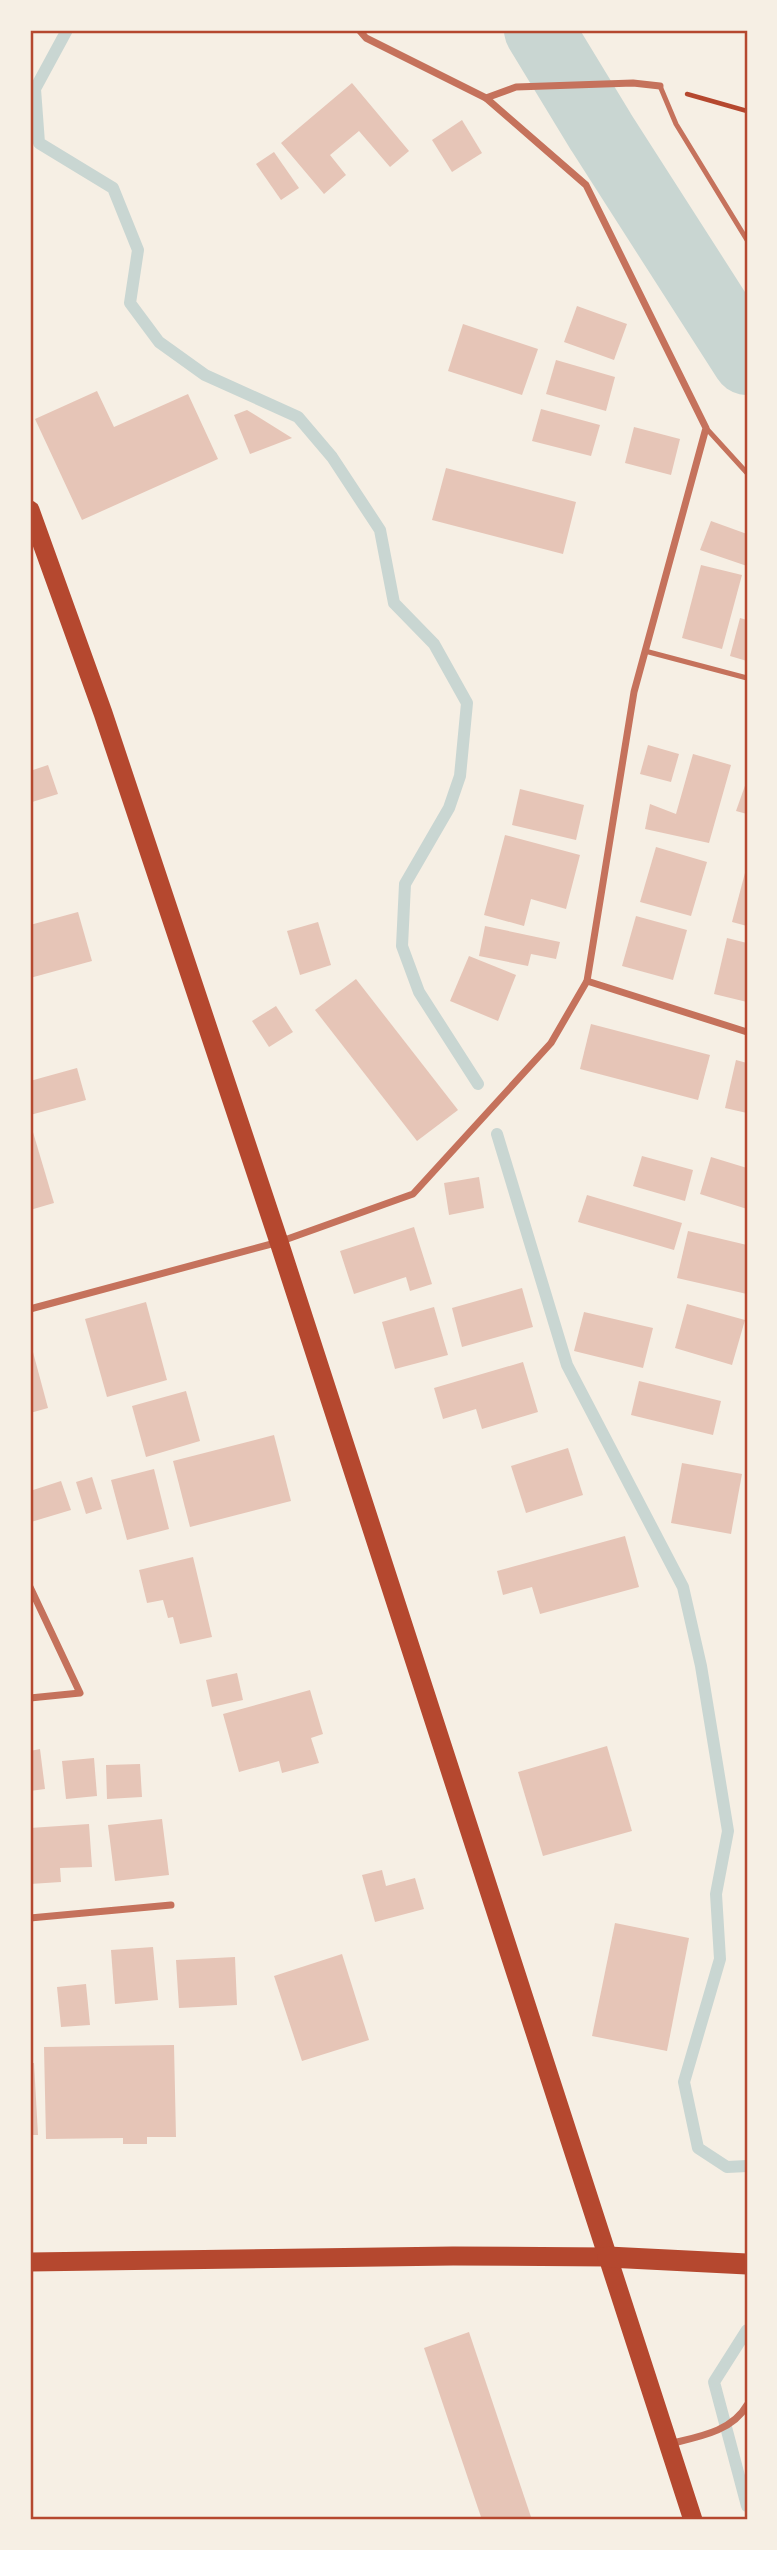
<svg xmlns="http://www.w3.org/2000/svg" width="777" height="2550" font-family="Jost,sans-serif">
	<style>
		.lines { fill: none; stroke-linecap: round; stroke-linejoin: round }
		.stream { stroke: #c9d6d2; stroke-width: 12 }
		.river { stroke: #c9d6d2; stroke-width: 70 }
		.building { fill: #e6c5b7 }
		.path { stroke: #b5482f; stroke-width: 4.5 }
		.service { stroke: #c5725c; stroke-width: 5 }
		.minor { stroke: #c5725c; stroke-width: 7 }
		.trunk { stroke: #b5482f; stroke-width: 19 }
		.motorway { stroke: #b5482f; stroke-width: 21 }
		.neatline { fill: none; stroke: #b5482f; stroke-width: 2.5 }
	</style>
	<rect width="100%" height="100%" fill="#f6efe4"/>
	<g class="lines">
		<g class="stream">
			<path d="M67,30L35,89L39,143L113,188L138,250L130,303L159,342L205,375L298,417L332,457L380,530L394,603L434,644L467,703L460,776L449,808L405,884L402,946L419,992L478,1084"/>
			<path d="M497,1134L567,1365L683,1587L701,1666L728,1831L716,1894L720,1959L684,2082L698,2148L727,2167L747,2166"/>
			<path d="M747,2330L714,2382L747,2506"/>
		</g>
		<path class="river" d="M539,30L601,132L747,360"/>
	</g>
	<g class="building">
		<path d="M352,83L409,151L390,167L359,131L330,155L346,175L324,194L281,143Z"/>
		<path d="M462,120L482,153L452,172L432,140Z"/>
		<path d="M274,152L299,188L281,200L256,164Z"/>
		<path d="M577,306L627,324L614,360L564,342Z"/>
		<path d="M463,324L538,349L522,395L448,371Z"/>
		<path d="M556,360L615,377L606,411L546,394Z"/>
		<path d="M97,391L114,427L188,394L218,459L82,520L35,419Z"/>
		<path d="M541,409L600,425L591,456L532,441Z"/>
		<path d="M247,410L292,438L250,454L234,415Z"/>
		<path d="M634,427L680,439L671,475L625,463Z"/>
		<path d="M446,468L576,502L563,554L432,520Z"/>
		<path d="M711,521L747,534V566L700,550Z"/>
		<path d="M701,565L742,575L722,649L682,638Z"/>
		<path d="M740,618L747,620V661L730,656Z"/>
		<path d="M648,745L679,754L671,782L640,774Z"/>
		<path d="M693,754L731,765L709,843L645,829L650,804L676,814Z"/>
		<path d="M48,765L58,794L32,802L30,771Z"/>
		<path d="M747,780V814L736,811Z"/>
		<path d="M520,789L584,805L576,840L512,825Z"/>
		<path d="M505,835L580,855L566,909L531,899L524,926L484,915Z"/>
		<path d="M656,847L707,862L691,916L640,902Z"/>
		<path d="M746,869H747V926L732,922Z"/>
		<path d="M78,912L92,961L30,978V925Z"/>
		<path d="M636,916L687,930L673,980L622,966Z"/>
		<path d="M318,922L331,965L300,975L287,931Z"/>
		<path d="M485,926L560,942L556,959L531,954L528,966L479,956Z"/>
		<path d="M727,938L747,943V1002L714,994Z"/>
		<path d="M469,956L516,975L498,1021L450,1001Z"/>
		<path d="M356,979L458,1110L417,1141L315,1010Z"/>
		<path d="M276,1006L293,1032L269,1047L252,1021Z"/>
		<path d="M591,1024L710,1055L698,1100L580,1069Z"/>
		<path d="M736,1060L747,1063V1113L725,1108Z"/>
		<path d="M77,1068L86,1100L30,1115V1081Z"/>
		<path d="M30,1122L54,1203L30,1210Z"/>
		<path d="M642,1156L693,1170L685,1201L633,1186Z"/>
		<path d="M711,1157L747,1168V1209L700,1194Z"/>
		<path d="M479,1177L484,1208L449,1215L444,1183Z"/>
		<path d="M587,1195L682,1223L674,1250L578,1222Z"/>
		<path d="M414,1227L432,1284L410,1291L406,1277L354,1294L340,1251Z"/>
		<path d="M688,1231L747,1245V1294L677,1278Z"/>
		<path d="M522,1288L533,1327L462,1347L452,1308Z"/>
		<path d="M146,1302L167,1380L107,1397L85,1319Z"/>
		<path d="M687,1304L745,1320L732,1365L675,1348Z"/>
		<path d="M434,1307L448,1355L395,1369L382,1322Z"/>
		<path d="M584,1312L653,1328L643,1368L574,1351Z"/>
		<path d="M30,1341L48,1408L30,1413Z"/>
		<path d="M523,1362L538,1412L482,1429L476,1409L443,1419L434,1388Z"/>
		<path d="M639,1381L721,1401L713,1435L631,1415Z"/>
		<path d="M186,1391L200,1441L146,1457L132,1406Z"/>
		<path d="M274,1435L291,1501L190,1527L173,1461Z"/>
		<path d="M568,1448L583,1495L526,1513L511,1466Z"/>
		<path d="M682,1463L742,1474L731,1534L671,1523Z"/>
		<path d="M154,1469L169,1529L127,1540L111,1480Z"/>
		<path d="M92,1477L102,1509L86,1514L76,1482Z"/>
		<path d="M61,1481L71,1510L31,1522L30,1491Z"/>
		<path d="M625,1536L639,1587L540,1614L532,1587L503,1595L497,1571Z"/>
		<path d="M193,1557L212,1637L180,1644L173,1617L168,1618L163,1600L147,1603L139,1570Z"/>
		<path d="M237,1673L243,1700L212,1707L206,1680Z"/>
		<path d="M310,1690L323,1734L311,1738L319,1763L282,1773L279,1761L239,1772L223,1714Z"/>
		<path d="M607,1746L632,1831L543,1856L518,1772Z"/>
		<path d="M40,1749L45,1789L30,1791V1751Z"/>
		<path d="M94,1758L97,1796L66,1799L62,1761Z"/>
		<path d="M140,1764L142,1797L107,1799L106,1765Z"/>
		<path d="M162,1819L169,1875L115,1881L108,1825Z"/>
		<path d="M89,1824L92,1867L60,1868L61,1882L30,1884V1828Z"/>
		<path d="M382,1870L386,1886L415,1878L424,1909L375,1922L362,1875Z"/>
		<path d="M615,1923L689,1938L667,2051L592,2036Z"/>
		<path d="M153,1947L158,2000L115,2004L111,1950Z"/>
		<path d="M342,1954L369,2040L302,2061L274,1976Z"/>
		<path d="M235,1957L237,2005L179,2008L176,1960Z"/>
		<path d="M86,1984L90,2025L61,2027L57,1987Z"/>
		<path d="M174,2045L176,2137H147V2144H123V2138L46,2139L44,2047Z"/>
		<path d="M30,2063H34L38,2135H30Z"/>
		<path d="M469,2332L532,2520H482L424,2348Z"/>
	</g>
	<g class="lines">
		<path class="path" d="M687,94L747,111"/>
		<g class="service">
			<path d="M660,86L676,124L747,240"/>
			<path d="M706,428L747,473"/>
			<path d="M645,651L747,678"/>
		</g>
		<g class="minor">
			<path d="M359,30L366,38L486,98L516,87L633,83L660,86"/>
			<path d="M587,981L747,1032"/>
			<path d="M30,1309L279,1242L413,1194L551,1043L587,981L634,692L706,428L586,185L486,98"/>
			<path d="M30,1587L80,1693L30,1698"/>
			<path d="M30,1918L171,1905"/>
			<path d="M669,2444C697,2437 732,2432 747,2405"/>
		</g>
		<g class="trunk">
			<path d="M30,510L103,713L279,1242L693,2520"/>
			<path d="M30,2262L453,2256L608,2257"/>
		</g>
		<path class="motorway" d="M608,2257L747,2264"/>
	</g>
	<rect width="777" height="2550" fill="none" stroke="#f6efe4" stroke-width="63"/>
	<rect x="32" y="32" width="714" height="2486" class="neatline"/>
</svg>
